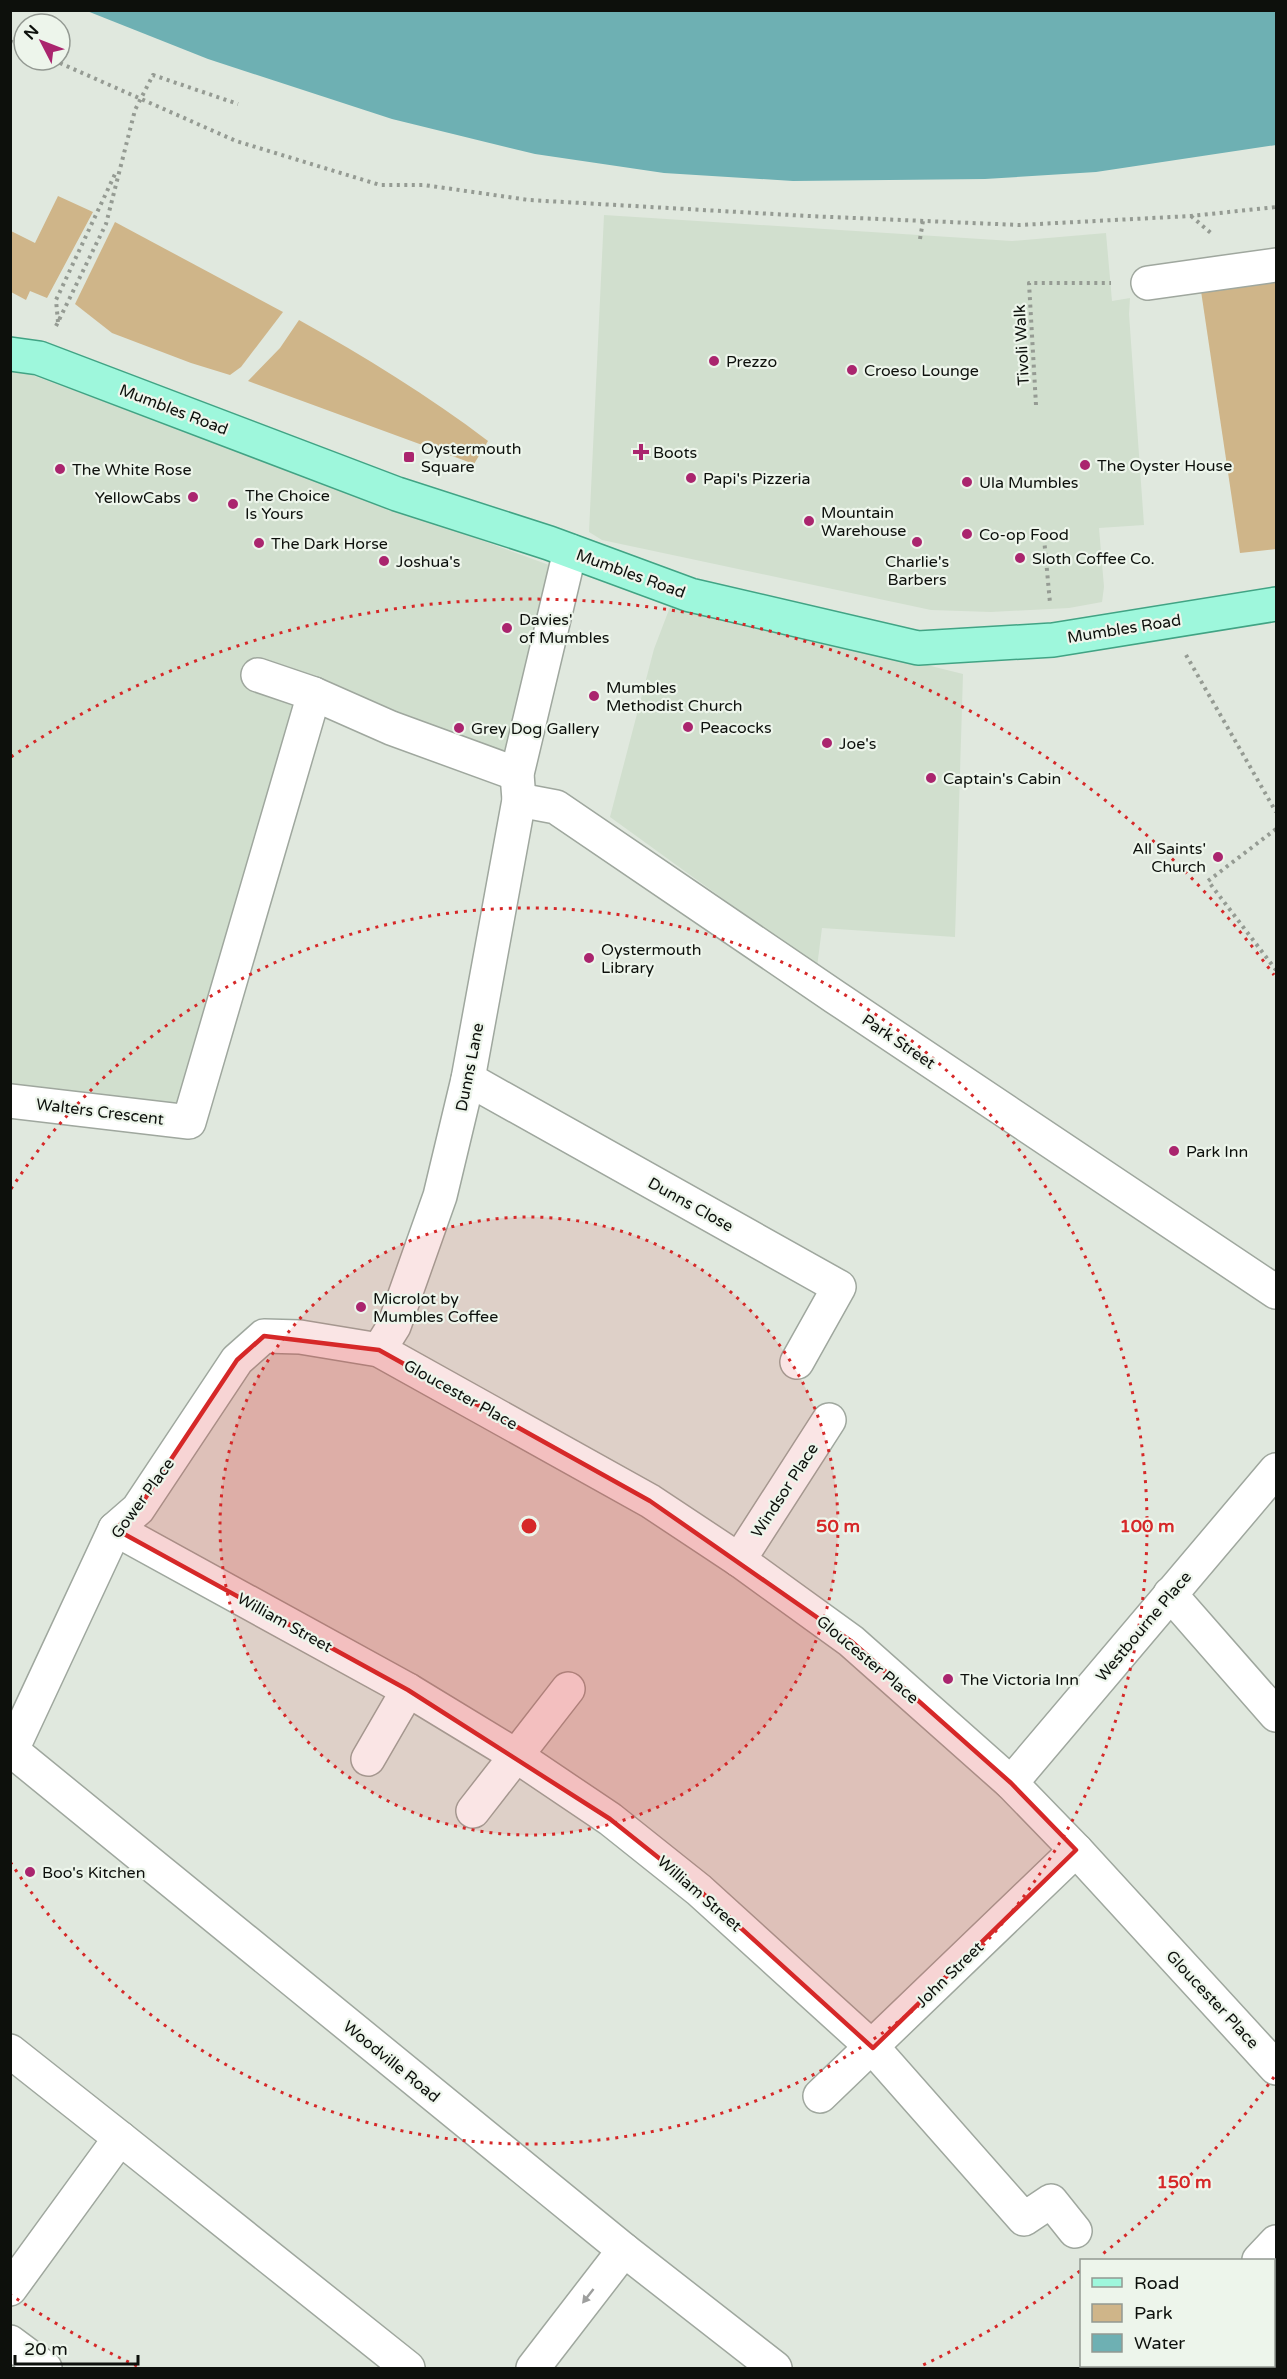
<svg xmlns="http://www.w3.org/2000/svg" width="1287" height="2379" font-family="'Varela Round',sans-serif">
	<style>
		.built { fill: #d1dfce }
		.green { fill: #cfb589 }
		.water { fill: #6eb0b3 }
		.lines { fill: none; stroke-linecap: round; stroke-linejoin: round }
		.minor-casing { stroke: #9fa79e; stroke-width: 36 }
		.major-casing { stroke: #41a384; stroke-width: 36 }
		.path { stroke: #959b93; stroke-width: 4; stroke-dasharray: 3 4.5; stroke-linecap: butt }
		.minor { stroke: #fff; stroke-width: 33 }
		.major { stroke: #9ef7dc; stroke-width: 33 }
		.oneway { fill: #9e9f9e }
		.marked { fill: #d62828; fill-opacity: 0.2; stroke: #d62828; stroke-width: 4.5; stroke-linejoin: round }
		.ring { fill: none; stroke: #d62828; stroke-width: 3; stroke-dasharray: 3 6 }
		.poi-dot { fill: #aa256e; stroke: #edf5eb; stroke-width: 2 }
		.labels { text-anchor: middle; stroke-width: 4.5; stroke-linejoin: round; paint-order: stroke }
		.street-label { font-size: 16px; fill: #0d100c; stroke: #edf5eb }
		.poi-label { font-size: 16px; fill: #0d100c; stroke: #edf5eb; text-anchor: start }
		.centre { fill: #d62828; stroke: #edf5eb; stroke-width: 3 }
		.ring-label { font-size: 18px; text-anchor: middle; font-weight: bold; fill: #d62828; stroke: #edf5eb; stroke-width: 4.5; stroke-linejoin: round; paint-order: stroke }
	</style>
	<rect width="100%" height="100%" fill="#e0e8de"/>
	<g class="built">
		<path d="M604,215L1012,241L1106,233L1112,301L1130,298L1129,314L1144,525L1099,528L1104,587L1102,602L1069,608L991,612L931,610L602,540L589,532Z"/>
		<path d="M10,367L560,569L497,774L306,705L179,1108L11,1089Z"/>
		<path d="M670,607L778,628L963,674L955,937L822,928L817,967L610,817L654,649Z"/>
	</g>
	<g class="green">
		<path d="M58,196L93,212L47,298L30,291L26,300L11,292V231L35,243Z"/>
		<path d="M115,222L283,312L241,367L230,375L191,363L112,333L75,304Z"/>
		<path d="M1276,278V549L1240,553L1201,291Z"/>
		<path d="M299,320C364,356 429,396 488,441L474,464L248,381L280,348Z"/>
	</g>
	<path class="water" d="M87,11H1276V145L1096,172L985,179L793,181L664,173L535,154L392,119L208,59Z"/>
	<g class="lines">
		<g class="minor-casing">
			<g id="minor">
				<path d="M1148,283L1276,265"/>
				<path d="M258,675L314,694L391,728L517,774"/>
				<path d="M519,800L556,807L835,997L1276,1292"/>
				<path d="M468,1079L839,1287L797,1362"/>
				<path d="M10,1101L189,1122L314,694"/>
				<path d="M379,1350L394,1326L440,1196L468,1079L519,800L517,774L570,551"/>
				<path d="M115,1529L408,1690L515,1755L610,1819L699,1890L873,2048L1024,2219L1051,2201L1075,2231"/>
				<path d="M739,1560L829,1420"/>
				<path d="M1170,1594L1276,1715"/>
				<path d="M10,1749L624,2250L775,2368"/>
				<path d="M10,1754L115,1529L138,1509L237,1360L264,1336L300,1337L379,1350L650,1501L739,1560L851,1641L1011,1783L1076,1850L1276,2068"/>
				<path d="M368,1759L408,1690"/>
				<path d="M1011,1783L1276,1470"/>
				<path d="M473,1811L568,1689"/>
				<path d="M10,2051L120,2138L10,2289"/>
				<path d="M820,2096L1076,1850"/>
				<path d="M120,2138L408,2368"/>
				<path d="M1259,2260L1276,2242"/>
				<path d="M1274,2334L1276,2336"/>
				<path d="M10,2342L45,2368"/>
				<path d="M533,2368L624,2250"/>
				<path d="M1151,2368L1154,2366"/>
			</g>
		</g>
		<g class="major-casing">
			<path id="major" d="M10,354L39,358L397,494L549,543L690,595L918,648L1053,640L1276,604"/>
		</g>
		<g class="path">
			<path d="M10,41L24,47"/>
			<path d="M53,60L236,141L380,185H424L529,200L808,216L1019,225L1191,216L1276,207"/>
			<path d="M1191,216L1212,234"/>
			<path d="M920,239L923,221"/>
			<path d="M58,322L56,300L116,172"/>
			<path d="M56,326L106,224L135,110L153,75L238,104"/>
			<path d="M1036,405L1029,283H1111"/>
			<path d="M1044,538L1050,603"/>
			<path d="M1186,655L1276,812"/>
			<path d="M1276,829L1208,881L1276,970"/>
		</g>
		<use href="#minor" class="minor"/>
		<use href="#major" class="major"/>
	</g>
	<defs><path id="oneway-solid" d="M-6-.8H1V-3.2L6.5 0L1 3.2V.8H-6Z" transform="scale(1.5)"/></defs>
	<use class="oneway" href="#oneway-solid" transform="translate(588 2296) rotate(128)"/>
	<path class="marked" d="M264,1336L379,1350L650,1501L851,1641L1011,1783L1076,1850L873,2048L699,1890L610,1819L408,1690L115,1529L138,1509L237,1360Z"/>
	<circle cx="529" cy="1526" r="309" fill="#d62828" fill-opacity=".12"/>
	<g class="ring">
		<circle cx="529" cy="1526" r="309"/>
		<path d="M11 1189A618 618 0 1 1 11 1863"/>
		<path d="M1274 2077A927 927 0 0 1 1100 2256M1080 2271A927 927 0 0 1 921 2366M137 2366A927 927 0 0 1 11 2295M11 757A927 927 0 0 1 1274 975"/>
	</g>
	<g class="poi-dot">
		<circle cx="714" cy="361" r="6"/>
		<circle cx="852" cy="370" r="6"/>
		<path d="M638 443h6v6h6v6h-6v6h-6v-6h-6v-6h6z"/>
		<rect x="403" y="451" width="12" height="12" rx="3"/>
		<circle cx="1085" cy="465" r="6"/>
		<circle cx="60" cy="469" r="6"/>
		<circle cx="691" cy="478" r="6"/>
		<circle cx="967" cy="482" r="6"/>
		<circle cx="193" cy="497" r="6"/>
		<circle cx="233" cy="504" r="6"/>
		<circle cx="809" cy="521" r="6"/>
		<circle cx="967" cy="534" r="6"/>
		<circle cx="917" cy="542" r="6"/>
		<circle cx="259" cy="543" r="6"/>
		<circle cx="1020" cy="558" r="6"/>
		<circle cx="384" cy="561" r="6"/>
		<circle cx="507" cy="628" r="6"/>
		<circle cx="594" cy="696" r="6"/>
		<circle cx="688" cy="727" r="6"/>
		<circle cx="459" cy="728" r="6"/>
		<circle cx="827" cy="743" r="6"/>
		<circle cx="931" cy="778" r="6"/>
		<circle cx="1218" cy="857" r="6"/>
		<circle cx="589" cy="958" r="6"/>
		<circle cx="1174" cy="1151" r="6"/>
		<circle cx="361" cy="1307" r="6"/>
		<circle cx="948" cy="1679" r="6"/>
		<circle cx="30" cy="1872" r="6"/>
	</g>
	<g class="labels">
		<g class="street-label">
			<text transform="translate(1021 345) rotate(-93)" y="6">Tivoli Walk</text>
			<text transform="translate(174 409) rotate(21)" y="6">Mumbles Road</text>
			<text transform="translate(631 573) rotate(20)" y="6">Mumbles Road</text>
			<text transform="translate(1124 628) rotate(-9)" y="6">Mumbles Road</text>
			<text transform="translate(899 1041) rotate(34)" y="6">Park Street</text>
			<text transform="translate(469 1067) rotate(-79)" y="6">Dunns Lane</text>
			<text transform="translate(100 1111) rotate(7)" y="6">Walters Crescent</text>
			<text transform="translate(691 1204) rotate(29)" y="6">Dunns Close</text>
			<text transform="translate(461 1394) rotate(29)" y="6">Gloucester Place</text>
			<text transform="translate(784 1490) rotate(-57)" y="6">Windsor Place</text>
			<text transform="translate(142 1498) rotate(-54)" y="6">Gower Place</text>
			<text transform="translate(285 1622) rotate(29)" y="6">William Street</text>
			<text transform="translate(1143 1626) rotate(-50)" y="6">Westbourne Place</text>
			<text transform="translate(868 1659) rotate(40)" y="6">Gloucester Place</text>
			<text transform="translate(700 1893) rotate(41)" y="6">William Street</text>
			<text transform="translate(949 1974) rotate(-44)" y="6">John Street</text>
			<text transform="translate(1213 1999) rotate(47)" y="6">Gloucester Place</text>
			<text transform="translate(392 2061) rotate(39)" y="6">Woodville Road</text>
		</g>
		<g class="poi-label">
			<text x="726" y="367">Prezzo</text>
			<text x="864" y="376">Croeso Lounge</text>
			<text x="421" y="454">Oystermouth<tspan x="421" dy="18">Square</tspan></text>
			<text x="653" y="458">Boots</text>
			<text x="1097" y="471">The Oyster House</text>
			<text x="72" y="475">The White Rose</text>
			<text x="703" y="484">Papi's Pizzeria</text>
			<text x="979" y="488">Ula Mumbles</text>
			<text x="245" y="501">The Choice<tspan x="245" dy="18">Is Yours</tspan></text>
			<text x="181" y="503" text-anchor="end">YellowCabs</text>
			<text x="821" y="518">Mountain<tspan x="821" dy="18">Warehouse</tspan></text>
			<text x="979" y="540">Co-op Food</text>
			<text x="271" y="549">The Dark Horse</text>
			<text x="1032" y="564">Sloth Coffee Co.</text>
			<text x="396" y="567">Joshua's</text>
			<text x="917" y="567" text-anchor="middle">Charlie's<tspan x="917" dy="18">Barbers</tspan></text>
			<text x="519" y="625">Davies'<tspan x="519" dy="18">of Mumbles</tspan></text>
			<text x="606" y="693">Mumbles<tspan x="606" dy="18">Methodist Church</tspan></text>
			<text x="700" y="733">Peacocks</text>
			<text x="471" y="734">Grey Dog Gallery</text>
			<text x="839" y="749">Joe's</text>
			<text x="943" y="784">Captain's Cabin</text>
			<text x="1206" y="854" text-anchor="end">All Saints'<tspan x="1206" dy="18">Church</tspan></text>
			<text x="601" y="955">Oystermouth<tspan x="601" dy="18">Library</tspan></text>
			<text x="1186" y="1157">Park Inn</text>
			<text x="373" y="1304">Microlot by<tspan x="373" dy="18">Mumbles Coffee</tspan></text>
			<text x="960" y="1685">The Victoria Inn</text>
			<text x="42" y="1878">Boo's Kitchen</text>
		</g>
	</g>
	<circle cx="529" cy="1526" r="9" class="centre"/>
	<g class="ring-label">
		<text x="838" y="1532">50 m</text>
		<text x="1147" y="1532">100 m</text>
		<text x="1184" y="2188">150 m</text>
	</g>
	<rect width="1287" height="2379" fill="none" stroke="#0d100c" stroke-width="24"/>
	<rect x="1080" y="2259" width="195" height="108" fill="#edf5eb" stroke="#939992" stroke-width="1.5"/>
	<rect x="1092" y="2278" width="30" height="9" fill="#9ef7dc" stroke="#939992" stroke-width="1.5"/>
	<text x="1134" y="2289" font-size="18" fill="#0d100c">Road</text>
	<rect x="1092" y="2304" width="30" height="18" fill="#cfb589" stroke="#939992" stroke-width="1.5"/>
	<text x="1134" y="2319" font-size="18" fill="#0d100c">Park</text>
	<rect x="1092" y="2334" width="30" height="18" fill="#6eb0b3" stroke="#939992" stroke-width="1.5"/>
	<text x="1134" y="2349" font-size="18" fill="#0d100c">Water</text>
	<g transform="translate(42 42) rotate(312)"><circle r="28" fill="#edf5eb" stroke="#939992" stroke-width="1.5"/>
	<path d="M0-4.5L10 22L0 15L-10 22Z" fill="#aa256e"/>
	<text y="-9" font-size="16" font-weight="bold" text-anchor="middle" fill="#0d100c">N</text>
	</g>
	<path d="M15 2355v9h123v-9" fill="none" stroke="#0d100c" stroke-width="3"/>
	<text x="24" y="2355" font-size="18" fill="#0d100c" stroke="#edf5eb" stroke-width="4.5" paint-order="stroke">20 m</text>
</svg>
